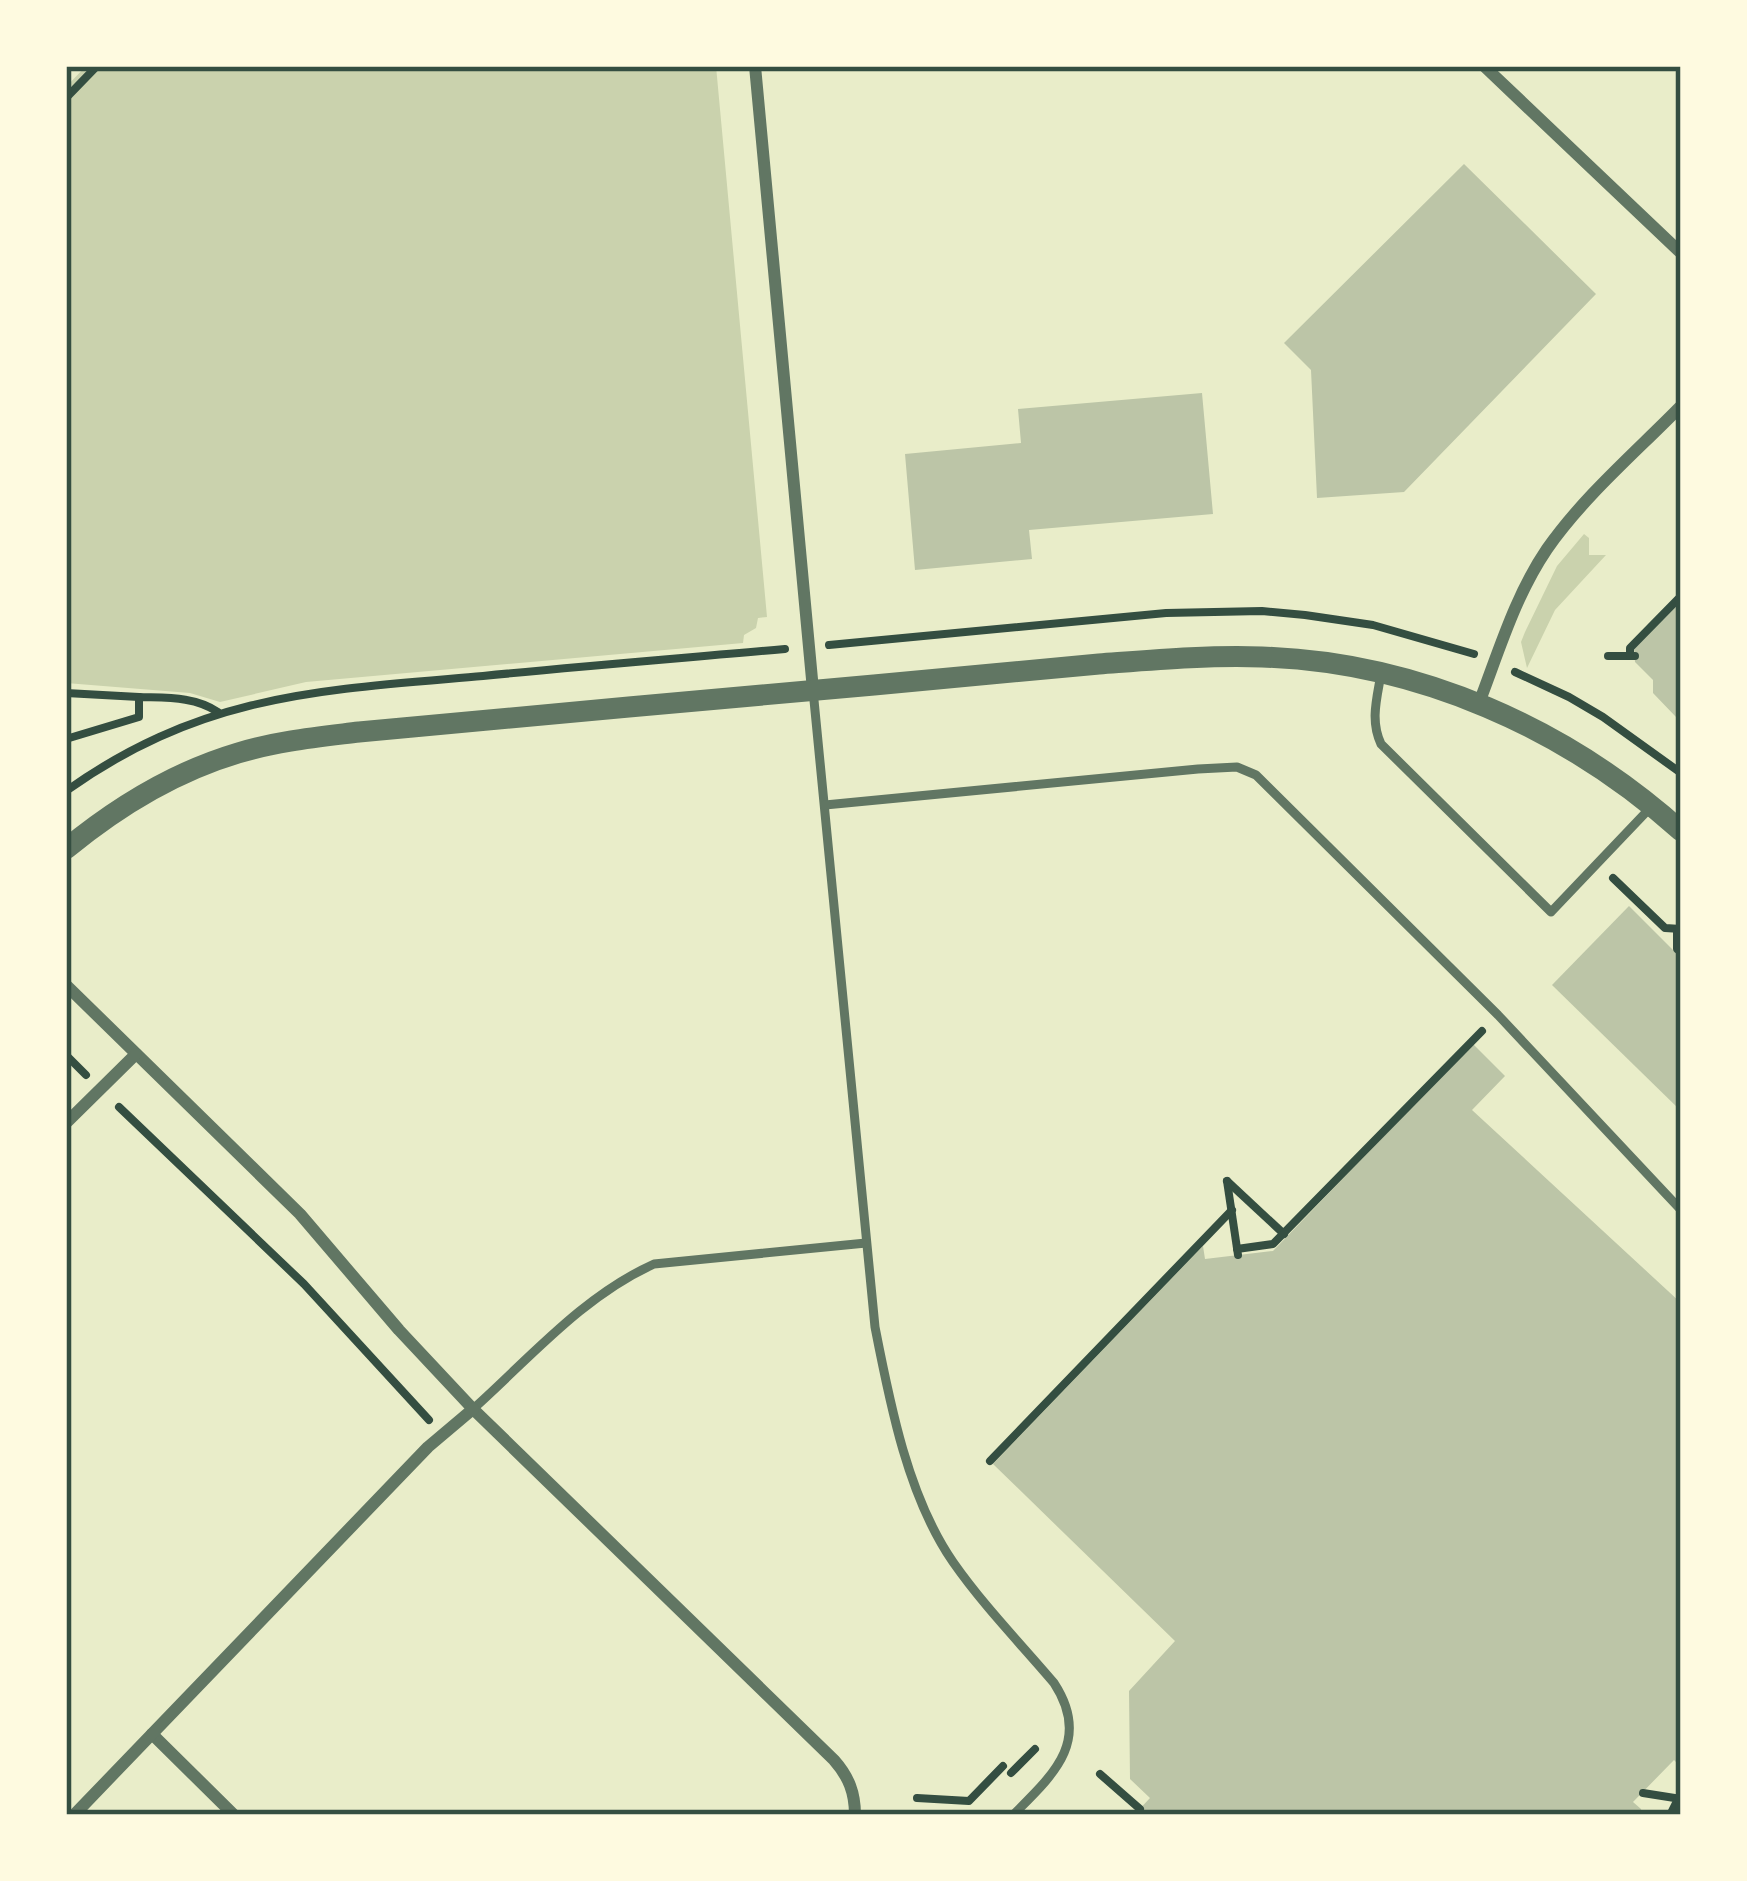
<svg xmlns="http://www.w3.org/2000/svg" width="1747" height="1881" font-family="'Roboto Serif',serif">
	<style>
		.green { fill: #cad2ad }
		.building { fill: #bcc5a7 }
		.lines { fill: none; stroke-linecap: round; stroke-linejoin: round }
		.path { stroke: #344e41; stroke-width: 8 }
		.service { stroke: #617663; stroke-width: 9 }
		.minor { stroke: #617663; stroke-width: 12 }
		.tertiary { stroke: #617663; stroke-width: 21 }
		.neatline { fill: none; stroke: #344e41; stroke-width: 4.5 }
	</style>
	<rect width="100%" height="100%" fill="#e9edc9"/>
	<g class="green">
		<path d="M86,66H716L767,617L758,618L756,628L744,635L743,643L306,682L220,702L190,693L66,683V87Z"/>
		<path d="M1584,534L1589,538V555H1606L1555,610L1527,668L1521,642L1525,632L1557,566Z"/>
	</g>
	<g class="building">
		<path d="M1464,164L1596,294L1404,492L1317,498L1311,370L1284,343Z"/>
		<path d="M1202,393L1213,514L1029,530L1032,559L915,570L905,454L1021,443L1018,409Z"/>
		<path d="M1681,598V712L1676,717L1653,693V680L1635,662L1634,647Z"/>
		<path d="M1629,906L1681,958V1111L1552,985Z"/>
		<path d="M1473,1044L1505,1076L1472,1110L1681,1303V1767L1674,1760L1633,1802L1641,1809L1642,1815H1134L1150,1798L1130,1779L1129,1691L1175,1641L993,1464L1203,1246L1205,1259L1273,1251Z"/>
	</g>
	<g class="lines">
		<g class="path">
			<path d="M66,98L97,66"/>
			<path d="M829,645L1166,613L1262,611L1305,615L1373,625L1474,654"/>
			<path d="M1608,656H1630"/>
			<path d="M1635,656H1630V648L1681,596"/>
			<path d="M1515,672L1569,697L1603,717L1681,773"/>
			<path d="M66,693L139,697"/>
			<path d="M66,739L139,717V697C166,698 194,696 218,712"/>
			<path d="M66,791C204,693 322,690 483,676C584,666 684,658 785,649"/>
			<path d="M1613,878L1665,928L1681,929"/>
			<path d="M1677,929V949L1681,952"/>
			<path d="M66,1055L86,1075"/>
			<path d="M119,1107L304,1284L429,1420"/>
			<path d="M1227,1181L1284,1234"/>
			<path d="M1227,1181L1238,1255"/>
			<path d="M1237,1249L1273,1244L1482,1031"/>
			<path d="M990,1461L1232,1210"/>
			<path d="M1011,1773L1035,1749"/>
			<path d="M1100,1774L1140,1809"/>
			<path d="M1643,1793L1681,1799"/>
			<path d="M917,1798L969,1801L1003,1766"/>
			<path d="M1670,1815L1680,1795"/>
		</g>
		<g class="service">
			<path d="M1381,674C1377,698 1370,721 1381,744L1551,912L1651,807"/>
			<path d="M813,690L875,1327C890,1404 908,1497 953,1562C983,1605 1020,1643 1054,1683C1092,1741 1053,1775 1013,1815"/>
			<path d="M825,805L1198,769L1237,767L1256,775L1498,1015L1681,1210"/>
			<path d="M473,1409C530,1358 583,1296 654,1264L866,1243"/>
		</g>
		<g class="minor">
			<path d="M755,66L813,690"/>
			<path d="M1484,66L1681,253"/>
			<path d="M1479,703C1499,651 1515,596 1547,549C1584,496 1636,452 1681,406"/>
			<path d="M66,985L300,1214L399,1330L473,1409L834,1760C849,1777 855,1793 855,1815"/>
			<path d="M66,1123L136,1054"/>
			<path d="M152,1734L234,1815"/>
			<path d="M74,1815L428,1447L473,1409"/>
		</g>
		<path class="tertiary" d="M66,849C117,807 174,772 238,753C277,741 319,737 359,732C531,716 702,700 874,685C949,678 1024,671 1099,664C1153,660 1208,655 1262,657C1418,662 1566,728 1681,831"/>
	</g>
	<rect width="1747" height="1881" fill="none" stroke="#fefae0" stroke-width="138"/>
	<rect x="69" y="69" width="1609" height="1743" class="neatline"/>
</svg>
